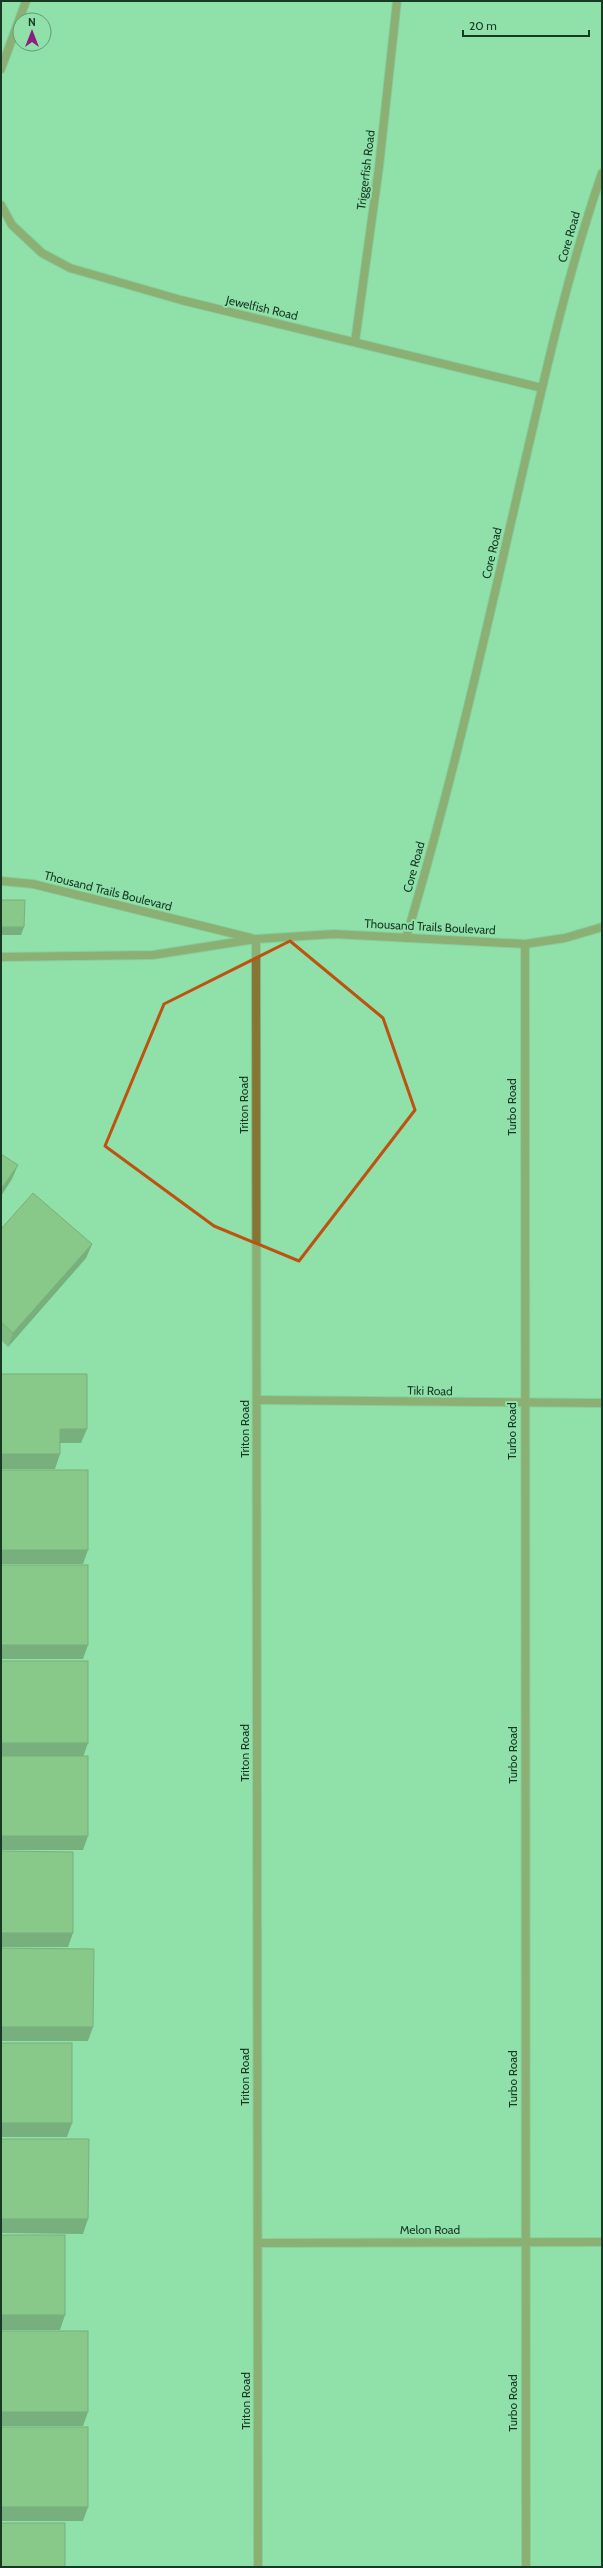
<svg xmlns="http://www.w3.org/2000/svg" width="603" height="2568" font-family="Cabin,sans-serif">
	<style>
		.lines { fill: none; stroke-linecap: round; stroke-linejoin: round }
		.lane-casing { stroke: #78be8f; stroke-width: 10 }
		.lane { stroke: #877534; stroke-width: 8 }
		.wall { fill: #6d9254 }
		.shaded-wall { fill: #597745 }
		.building { fill: #7faa62; stroke: #597745 }
		.marked { fill: none; stroke: #be5211; stroke-width: 3; stroke-linejoin: round }
		.labels { text-anchor: middle; stroke-width: 4; stroke-linejoin: round; paint-order: stroke }
		.street-label { font-size: 12px; fill: #173823; stroke: #90e0aa }
	</style>
	<rect width="100%" height="100%" fill="#90e0aa"/>
	<g class="lines">
		<g class="lane-casing">
			<g id="lane">
				<path d="M1,69L26,1"/>
				<path d="M1,205L12,225L42,253L70,268L181,300L542,388"/>
				<path d="M355,342L379,167L397,1"/>
				<path d="M1,881L33,884L251,938"/>
				<path d="M406,938C450,791 484,641 518,492C543,384 566,277 602,173"/>
				<path d="M256,939L258,2567"/>
				<path d="M525,944L526,2567"/>
				<path d="M1,957L153,955L256,939L334,934L525,944L565,938L602,927"/>
				<path d="M257,1400L602,1403"/>
				<path d="M258,2243L602,2242"/>
			</g>
		</g>
		<use href="#lane" class="lane"/>
	</g>
	<path class="wall" d="M1,1229L92,1244L86,1258L8,1347L1,1340Z"/>
	<g class="shaded-wall">
		<path d="M1,927H24L21,935H1Z"/>
		<path d="M18,1165L12,1179L1,1196V1189Z"/>
		<path d="M92,1244L86,1258L8,1347L13,1333Z"/>
		<path d="M60,1429H87L81,1443H55Z"/>
		<path d="M1,1454H60L55,1469H1Z"/>
		<path d="M1,1550H88L83,1564H1Z"/>
		<path d="M1,1645H88L83,1659H1Z"/>
		<path d="M1,1743H88L83,1757H1Z"/>
		<path d="M1,1836H88L83,1850H1Z"/>
		<path d="M1,1933H73L68,1947H1Z"/>
		<path d="M1,2027H93L88,2041H1Z"/>
		<path d="M1,2123H72L67,2137H1Z"/>
		<path d="M1,2219H88L83,2234L1,2233Z"/>
		<path d="M1,2315H65L60,2330H1Z"/>
		<path d="M1,2412H88L83,2426H1Z"/>
		<path d="M1,2507H88L83,2521H1Z"/>
	</g>
	<g class="building">
		<path d="M1,900H25L24,927H1Z"/>
		<path d="M1,1154L18,1165L1,1189Z"/>
		<path d="M33,1193L92,1244L13,1333L1,1322V1229Z"/>
		<path d="M1,1374H87V1429H60V1454H1Z"/>
		<rect x="1" y="1470" width="87" height="80"/>
		<rect x="1" y="1565" width="87" height="80"/>
		<rect x="1" y="1661" width="87" height="82"/>
		<rect x="1" y="1756" width="87" height="80"/>
		<path d="M1,1851L73,1852V1933H1Z"/>
		<path d="M1,1948L94,1949L93,2027H1Z"/>
		<rect x="1" y="2043" width="71" height="80"/>
		<path d="M1,2139H89L88,2219H1Z"/>
		<rect x="1" y="2235" width="64" height="80"/>
		<rect x="1" y="2331" width="87" height="81"/>
		<rect x="1" y="2427" width="87" height="80"/>
		<rect x="1" y="2523" width="64" height="44"/>
	</g>
	<path d="M0 0H603V2568H0ZM290,941L383,1018L415,1110L299,1261L214,1226L105,1146L164,1004Z" fill="#90e0aa" fill-opacity=".55" fill-rule="evenodd"/>
	<path class="marked" d="M290,941L383,1018L415,1110L299,1261L214,1226L105,1146L164,1004Z"/>
	<g class="labels">
		<g class="street-label">
			<text transform="translate(366 170) rotate(-83)" y="4">Triggerfish Road</text>
			<text transform="translate(569 237) rotate(-74)" y="4">Core Road</text>
			<text transform="translate(262 308) rotate(13)" y="4">Jewelfish Road</text>
			<text transform="translate(492 553) rotate(-77)" y="4">Core Road</text>
			<text transform="translate(414 867) rotate(-75)" y="4">Core Road</text>
			<text transform="translate(108 891) rotate(14)" y="4">Thousand Trails Boulevard</text>
			<text transform="translate(430 927) rotate(3)" y="4">Thousand Trails Boulevard</text>
			<text transform="translate(244 1105) rotate(-90)" y="4">Triton Road</text>
			<text transform="translate(512 1107) rotate(-90)" y="4">Turbo Road</text>
			<text transform="translate(430 1391) rotate(1)" y="4">Tiki Road</text>
			<text transform="translate(245 1429) rotate(-90)" y="4">Triton Road</text>
			<text transform="translate(512 1431) rotate(-90)" y="4">Turbo Road</text>
			<text transform="translate(245 1753) rotate(-90)" y="4">Triton Road</text>
			<text transform="translate(513 1755) rotate(-90)" y="4">Turbo Road</text>
			<text transform="translate(245 2077) rotate(-90)" y="4">Triton Road</text>
			<text transform="translate(513 2079) rotate(-90)" y="4">Turbo Road</text>
			<text x="430" y="2234">Melon Road</text>
			<text transform="translate(246 2401) rotate(-90)" y="4">Triton Road</text>
			<text transform="translate(513 2403) rotate(-90)" y="4">Turbo Road</text>
		</g>
	</g>
	<rect width="603" height="2568" fill="none" stroke="#173823" stroke-width="4"/>
	<g transform="translate(32 32)"><circle r="19" fill="#90e0aa" stroke="#609d74"/>
	<path d="M0-3L7 15L0 10L-7 15Z" fill="#8d1d7f"/>
	<text y="-6" font-size="11" font-weight="bold" text-anchor="middle" fill="#173823">N</text>
	</g>
	<path d="M463 30v6h126v-6" fill="none" stroke="#173823" stroke-width="2"/>
	<text x="469" y="30" font-size="12" fill="#173823" stroke="#90e0aa" stroke-width="3" paint-order="stroke">20 m</text>
</svg>
